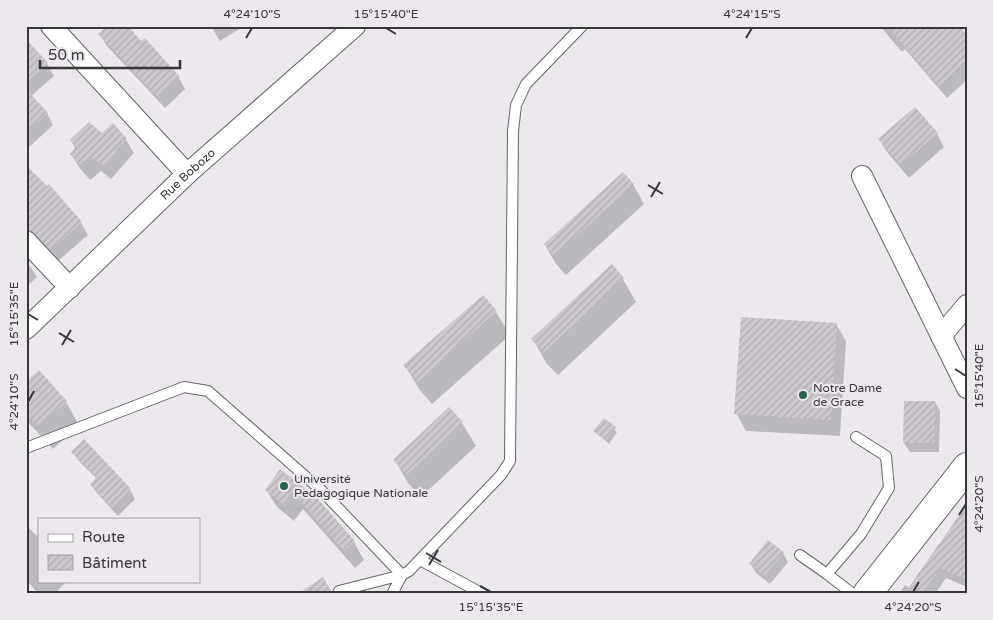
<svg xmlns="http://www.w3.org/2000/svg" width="993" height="620" font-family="'Varela Round',sans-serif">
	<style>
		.shadow { fill: #0003 }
		.building { fill: url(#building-hatch) }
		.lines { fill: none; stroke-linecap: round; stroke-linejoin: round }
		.service-casing { stroke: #676469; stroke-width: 12 }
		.minor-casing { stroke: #676469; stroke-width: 22 }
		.trunk-casing { stroke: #676469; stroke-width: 30 }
		.service { stroke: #fff; stroke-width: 10 }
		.minor { stroke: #fff; stroke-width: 20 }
		.trunk { stroke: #fff; stroke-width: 28 }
		.ticks { fill: none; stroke: #373638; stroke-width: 2 }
		.poi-dot { fill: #27634e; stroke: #ece8ee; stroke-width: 2 }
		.labels { text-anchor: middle; stroke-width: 4; stroke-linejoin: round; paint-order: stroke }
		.street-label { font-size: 12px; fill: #373638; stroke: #ece8ee }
		.poi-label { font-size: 12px; fill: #373638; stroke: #ece8ee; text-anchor: start }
		.neatline { fill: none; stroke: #373638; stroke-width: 2 }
		.ticks-label { font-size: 12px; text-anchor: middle; fill: #373638 }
	</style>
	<defs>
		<pattern id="building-hatch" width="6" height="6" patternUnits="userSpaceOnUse" patternTransform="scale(1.25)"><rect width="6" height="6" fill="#ccc8cd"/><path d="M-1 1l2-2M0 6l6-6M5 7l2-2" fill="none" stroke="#b0acb1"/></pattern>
	</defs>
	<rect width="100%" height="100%" fill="#ece8ee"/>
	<g class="shadow">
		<path d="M104,26H126L141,43L179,78L185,89L165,108L106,45L100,34L106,29Z"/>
		<path d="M211,26H240L241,28L220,41Z"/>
		<path d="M880,26H921L967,37V80L947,98L905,49L902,52Z"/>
		<path d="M26,41L47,64L54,76L31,96L47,113L53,125L26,150Z"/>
		<path d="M113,125L126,140L134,153L111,179L101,171L90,180L79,167L71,154L76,149L71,141L102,135Z"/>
		<path d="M937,134L944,147L909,178L887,152L879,139Z"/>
		<path d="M26,167L47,187L49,186L81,223L88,235L58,261L26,243Z"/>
		<path d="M633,184L644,204L566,275L556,264L545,245Z"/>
		<path d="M26,260L37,277L26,287Z"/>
		<path d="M623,279L636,302L558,375L546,363L533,339Z"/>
		<path d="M483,297L496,312L510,335L432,404L419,389L405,365Z"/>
		<path d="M836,324L846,341L840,436L746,431L736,413Z"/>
		<path d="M26,383L66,402L79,425L53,449L26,420Z"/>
		<path d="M935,402L940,411L939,452H910L904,443Z"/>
		<path d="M604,420L617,432L609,444L595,431Z"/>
		<path d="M462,423L476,446L421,497L408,483L395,460Z"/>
		<path d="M73,452L130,490L135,499L118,516L97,493L91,485L97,479L78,460Z"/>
		<path d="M281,471L316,499L354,542L364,560L355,568L303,509L294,521L277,507L266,490Z"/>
		<path d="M967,519V587L946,578L935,594H899L905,585L910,588Z"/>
		<path d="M26,525L39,538V581H67L54,594H39L26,580Z"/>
		<path d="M783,553L788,562L770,584L756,573L751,564Z"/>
	</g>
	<g class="building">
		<path d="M107,26H128L141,41L145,38L180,77L158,97L98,34Z"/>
		<path d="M887,26H959L967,35V62L939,86Z"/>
		<path d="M26,39L48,63L26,83Z"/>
		<path d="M26,89L48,113L26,132Z"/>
		<path d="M915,107L938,133L901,165L878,139Z"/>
		<path d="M89,122L102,133L113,123L127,139L116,150L118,153L103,166L92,158L82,167L70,154L76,147L70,140Z"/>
		<path d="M26,165L47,186L49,184L82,222L51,250L35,233L26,229Z"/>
		<path d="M623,172L634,184L554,256L544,244Z"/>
		<path d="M612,264L624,278L544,352L531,339Z"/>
		<path d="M483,295L497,311L418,382L403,365Z"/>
		<path d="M741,317L837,323L831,420L734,414Z"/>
		<path d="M39,370L67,401L39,427L26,413V381Z"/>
		<path d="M904,401H935V443H903Z"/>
		<path d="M449,407L463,422L407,475L393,460Z"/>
		<path d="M604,418L616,427L606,441L593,431Z"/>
		<path d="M84,439L131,489L112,508L90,484L97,477L71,452Z"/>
		<path d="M280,469L317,498L355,541L344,551L292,492L283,504L265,490Z"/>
		<path d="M967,504V580L940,568L922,594H904Z"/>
		<path d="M768,540L784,552L765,576L749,564Z"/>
		<path d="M323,577L333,594H298Z"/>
	</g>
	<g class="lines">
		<g class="service-casing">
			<g id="service">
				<path d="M26,448L184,387L208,391L321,490L402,575L409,571L501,475L510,461L513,131L516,105L526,84L582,26"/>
				<path d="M800,555L827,574"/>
				<path d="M420,560L483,594"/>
				<path d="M339,591L402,575L392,594"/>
				<path d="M853,594L827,574L861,534L889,488L886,456L856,437"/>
			</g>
		</g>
		<g class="minor-casing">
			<g id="minor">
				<path d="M51,26L187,174"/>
				<path d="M862,176L967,388"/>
				<path d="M26,241L70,288"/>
				<path id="s1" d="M26,329L187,174L355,26"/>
				<path d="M941,336L967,305"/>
			</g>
		</g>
		<g class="trunk-casing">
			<path id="trunk" d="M867,594L967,467"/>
		</g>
		<use href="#service" class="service"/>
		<use href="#minor" class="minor"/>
		<use href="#trunk" class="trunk"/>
	</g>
	<path class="ticks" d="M386,28L396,34M246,38L252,28M746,38L752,28M648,185L663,194M651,197L660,182M28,314L38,320M59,333L74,342M62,345L71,330M955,369L966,376M28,402L34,391M959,515L966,504M426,553L441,562M429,565L438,550M480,586L491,592M913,592L919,582"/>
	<g class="poi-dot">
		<circle cx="803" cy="395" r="5"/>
		<circle cx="284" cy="486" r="5"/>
	</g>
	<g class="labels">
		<g class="street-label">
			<text dy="4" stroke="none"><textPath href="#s1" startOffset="224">Rue Bobozo</textPath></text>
		</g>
		<g class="poi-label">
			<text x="813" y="392">Notre Dame<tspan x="813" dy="14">de Grace</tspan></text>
			<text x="294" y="483">Université<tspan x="294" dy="14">Pedagogique Nationale</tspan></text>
		</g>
	</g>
	<rect width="993" height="620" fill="none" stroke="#ece8ee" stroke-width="55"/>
	<rect x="38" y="518" width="162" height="65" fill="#ece8ee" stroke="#a4a1a5"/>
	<rect x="48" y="534" width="25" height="8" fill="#ffffff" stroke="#a4a1a5"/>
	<text x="82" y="542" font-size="15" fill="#373638">Route</text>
	<rect x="48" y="555" width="25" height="15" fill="url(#building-hatch)" stroke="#a4a1a5"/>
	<text x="82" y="568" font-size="15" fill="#373638">Bâtiment</text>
	<path d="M40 60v8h140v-8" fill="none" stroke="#373638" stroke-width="2.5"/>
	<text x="48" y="60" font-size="15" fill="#373638" stroke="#ece8ee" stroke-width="4" paint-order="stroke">50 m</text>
	<rect x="28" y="28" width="938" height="564" class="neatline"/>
	<g class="ticks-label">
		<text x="252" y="18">4°24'10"S</text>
		<text x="386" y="18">15°15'40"E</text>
		<text x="752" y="18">4°24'15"S</text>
		<text transform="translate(14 314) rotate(-90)" y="4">15°15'35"E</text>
		<text transform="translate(979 376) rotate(-90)" y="4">15°15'40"E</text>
		<text transform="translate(14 402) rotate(-90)" y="4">4°24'10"S</text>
		<text transform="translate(979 504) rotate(-90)" y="4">4°24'20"S</text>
		<text x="491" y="611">15°15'35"E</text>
		<text x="913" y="611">4°24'20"S</text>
	</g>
</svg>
